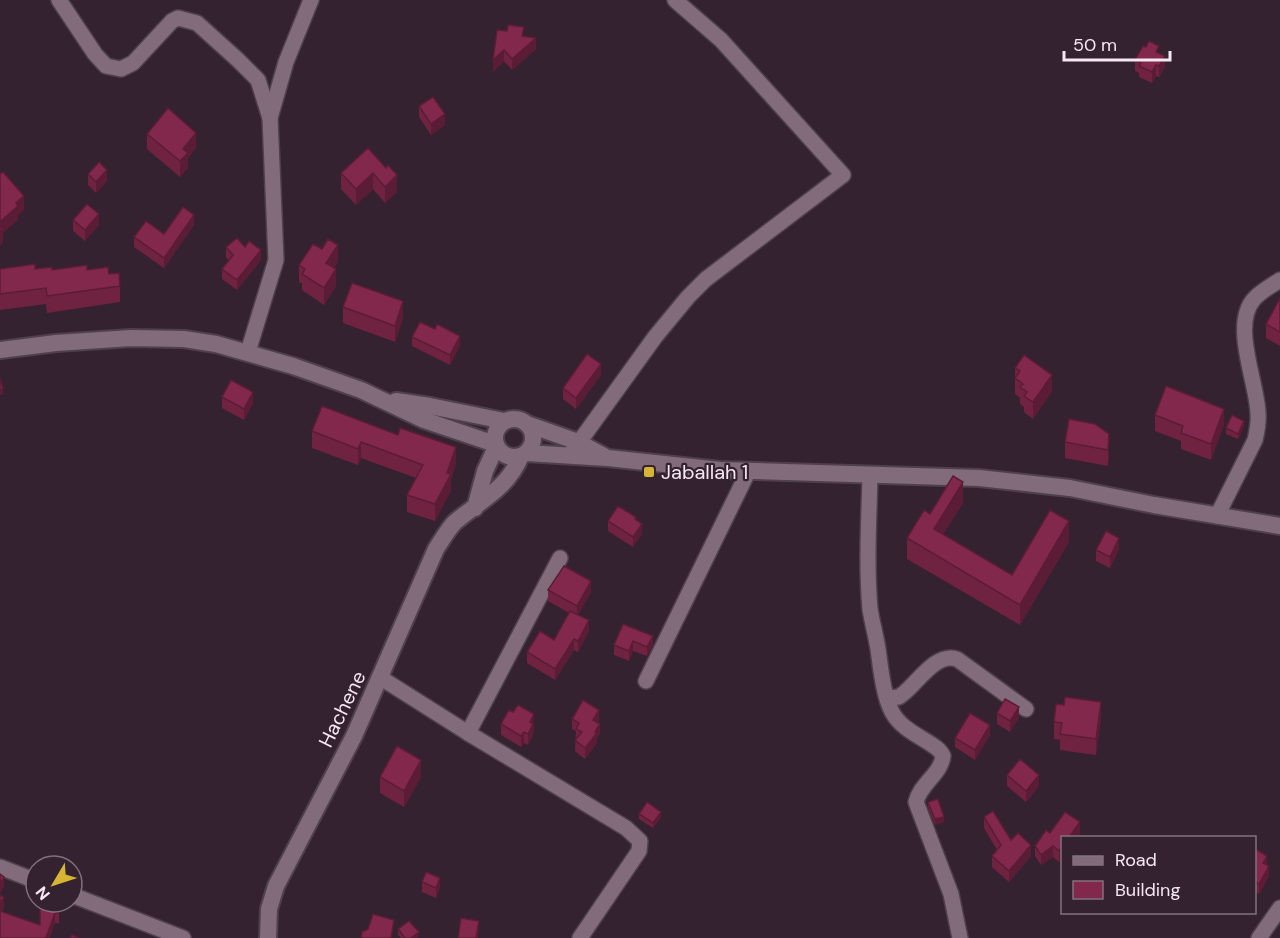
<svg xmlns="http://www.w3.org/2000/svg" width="1280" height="938" font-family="'DM Sans',sans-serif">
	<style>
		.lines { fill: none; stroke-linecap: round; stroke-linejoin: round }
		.minor-casing { stroke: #4f404c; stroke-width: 18 }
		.tertiary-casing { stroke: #4f404c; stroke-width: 20 }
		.secondary-casing { stroke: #4f404c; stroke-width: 20 }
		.minor { stroke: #826c7c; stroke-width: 15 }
		.tertiary { stroke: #826c7c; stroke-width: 16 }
		.secondary { stroke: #826c7c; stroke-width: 16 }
		.wall { fill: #702241 }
		.shaded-wall { fill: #5b1c35 }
		.building { fill: #82284c; stroke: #5b1c35; stroke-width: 1.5 }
		.poi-dot { fill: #d6b534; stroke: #342230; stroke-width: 2 }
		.labels { text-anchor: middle; stroke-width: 4.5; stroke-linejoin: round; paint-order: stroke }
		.poi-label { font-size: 20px; fill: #f5e8f2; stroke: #342230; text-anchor: start }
		.street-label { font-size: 20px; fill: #f5e8f2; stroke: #342230 }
	</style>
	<rect width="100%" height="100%" fill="#342230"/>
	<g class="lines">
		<g class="minor-casing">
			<g id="minor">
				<path d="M59,0L95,54L106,66L121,69L133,63L172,21L178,18L197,23L238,60L258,80L270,118"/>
				<path d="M248,352L276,260L270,118L286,62L311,0"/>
				<path d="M572,452L655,337L688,297L706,279L843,175L721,40L675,0"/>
				<path d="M870,475C869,519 866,564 870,609C872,622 876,636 878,649C881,670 883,694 892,712C904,735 938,742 943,756C941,774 920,784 916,802L951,894L960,938"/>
				<path d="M1217,516L1255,440C1257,431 1259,423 1258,413C1257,382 1231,325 1254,299C1261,291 1271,286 1280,280"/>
				<path d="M381,678L468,733L626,828L640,841L639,851L580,938"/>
				<path d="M646,681L748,472"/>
				<path d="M887,698L899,697L904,693C918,682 936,652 957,659L1026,709"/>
				<path d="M468,733L560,558"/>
				<path d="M0,867L36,881"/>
				<path d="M72,895L183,938"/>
				<path d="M1259,938L1280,908"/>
			</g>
		</g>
		<g class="tertiary-casing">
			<g id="tertiary">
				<path d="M475,508L485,471L496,447"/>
				<path d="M268,938L269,909L276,886L354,736L436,549C442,540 448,529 455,522C481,500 507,489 521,456"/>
			</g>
		</g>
		<g class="secondary-casing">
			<g id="secondary">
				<path d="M0,350L56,343L131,338L184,339L216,344L293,366L361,390L424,420L495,444"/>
				<path d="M396,401L430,406L504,421"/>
				<circle cx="514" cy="438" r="19"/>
				<path d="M527,424L578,442L604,456"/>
				<path d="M526,453L608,458L720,470L979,478L1070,488L1154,505L1280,526"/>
			</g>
		</g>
		<use href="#minor" class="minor"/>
		<use href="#tertiary" class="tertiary"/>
		<use href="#secondary" class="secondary"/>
	</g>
	<g class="wall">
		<path d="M497,30L524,36L536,49L512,70L504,61L493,72Z"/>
		<path d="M1159,53L1165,67L1159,77L1156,76L1152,83L1139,77V73L1135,71V60Z"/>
		<path d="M419,106L445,125L431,135L419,117Z"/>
		<path d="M147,134L196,148L188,158V168L180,177L147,149Z"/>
		<path d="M368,148L397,192L385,203L373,189L356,205L341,189V173Z"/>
		<path d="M88,174L107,181L96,193L88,185Z"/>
		<path d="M73,220L99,225L85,241L73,231Z"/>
		<path d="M194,225L164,268L134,247V237L164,234Z"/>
		<path d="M226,247H245L261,260L237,290L222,279V269L229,261L226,257Z"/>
		<path d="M338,261L334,268L336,286L324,305L302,290V283L299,282V265Z"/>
		<path d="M0,269L87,270L109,274L120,286V302L47,313L46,304L0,310Z"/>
		<path d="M1280,298V346L1266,338V324Z"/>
		<path d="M343,307L403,318L395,342L343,323Z"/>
		<path d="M412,337L460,345L450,365L412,346Z"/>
		<path d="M1015,368L1052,391L1033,419L1024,412V407L1020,404V398L1015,394Z"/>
		<path d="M601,375L576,409L563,399V388Z"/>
		<path d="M222,397L253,403L244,420L222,408Z"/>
		<path d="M322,406L456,463L451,479V490L435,521L407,512V495L416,478L361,458L358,465L312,448V431Z"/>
		<path d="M1155,415L1224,425L1211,460L1181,449V441L1155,431Z"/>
		<path d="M1069,419L1109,451L1108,466L1065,458V442Z"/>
		<path d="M1244,426L1238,439L1226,434V428Z"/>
		<path d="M963,503L943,534L1012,575L1069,542L1020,625L907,559V538L930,514Z"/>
		<path d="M636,519L642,534L633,547L608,531V521Z"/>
		<path d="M1119,549L1110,568L1096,561V550Z"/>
		<path d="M548,590L591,592L578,615L589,631L578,652L574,650L555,680L527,663V652L554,640L569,613L548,601Z"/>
		<path d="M653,636V645L647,656L633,651L629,661L614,655V645Z"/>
		<path d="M997,713L1019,718L1010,732L997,724Z"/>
		<path d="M1101,718L1096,755L1060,750V740L1054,739V722Z"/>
		<path d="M572,719L599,720L598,722L600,734L597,738V743L585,759L575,751L576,731L572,729Z"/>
		<path d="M501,724L534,725L533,735L528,745L524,743L521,747L501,735Z"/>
		<path d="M990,735L975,760L955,747V738Z"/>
		<path d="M1007,775L1039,786L1026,802L1007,786Z"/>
		<path d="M380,777H421L404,807L380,793Z"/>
		<path d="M928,802L944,822L935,825L928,807Z"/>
		<path d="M639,814L661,817L653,828L639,819Z"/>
		<path d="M984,817L1011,840L1031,856L1009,882L992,867V856L997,850L984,828Z"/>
		<path d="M1080,833L1059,862L1053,857L1041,865L1035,856V846Z"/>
		<path d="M1254,848L1267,865L1269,876L1259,894L1254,891Z"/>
		<path d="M422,882L440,887L436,898L422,892Z"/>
		<path d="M0,895L4,907L2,911L40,925L59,902V923H55L0,938Z"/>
		<path d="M398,929L419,938H401L398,935Z"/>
	</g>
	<g class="shaded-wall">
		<path d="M536,38V49L512,70V59Z"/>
		<path d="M504,50V61L493,72V60Z"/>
		<path d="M1165,56V67L1159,77V66Z"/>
		<path d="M1156,65V76L1152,83V72Z"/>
		<path d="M445,114V125L431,135V124Z"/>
		<path d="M196,133V148L188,158V168L180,177V161L183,149Z"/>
		<path d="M107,170V181L96,193V182Z"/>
		<path d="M373,173V189L356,205V189Z"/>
		<path d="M397,175V192L385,203V187Z"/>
		<path d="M24,196V210L18,216V220L3,233V243L0,246V222L16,203Z"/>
		<path d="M99,214V225L85,241V230Z"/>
		<path d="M194,215V225L164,268V258Z"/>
		<path d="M338,245V261L326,280V263Z"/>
		<path d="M261,250V260L237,290V280Z"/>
		<path d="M336,269V286L324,305V288Z"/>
		<path d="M403,301V318L395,342V326Z"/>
		<path d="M460,336V345L450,365V355Z"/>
		<path d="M601,364V375L576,409V398Z"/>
		<path d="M1052,375V391L1033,419V402Z"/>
		<path d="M3,389V395H0V390Z"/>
		<path d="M253,392V403L244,420V409Z"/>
		<path d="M1224,409V425L1211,460V444Z"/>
		<path d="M1244,421V426L1238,439V434Z"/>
		<path d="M1109,434V451L1108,466V450Z"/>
		<path d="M361,442V458L358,465V449Z"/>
		<path d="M456,447V463L451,479V490L435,521V504Z"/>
		<path d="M963,482V503L934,549V529Z"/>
		<path d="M1069,521V542L1020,625V605Z"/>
		<path d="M642,524V534L633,547V537Z"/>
		<path d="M1119,538V549L1110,568V557Z"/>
		<path d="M591,581V592L577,617V606Z"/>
		<path d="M589,620V631L578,652V641Z"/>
		<path d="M653,636V645L647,656V647Z"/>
		<path d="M574,639V650L555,680V669Z"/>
		<path d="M633,641V651L629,661V651Z"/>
		<path d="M1101,702V718L1096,755V739Z"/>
		<path d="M1019,707V718L1010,732V721Z"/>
		<path d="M599,710V720L593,730V720Z"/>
		<path d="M534,714L533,735L528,745V734L530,722Z"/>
		<path d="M600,724V734L597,738V743L585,759V748Z"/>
		<path d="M990,725V735L975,760V750Z"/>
		<path d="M524,732V743L521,747V736Z"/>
		<path d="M421,760V777L404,807V791Z"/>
		<path d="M1039,775V786L1026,802V791Z"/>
		<path d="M661,812V817L653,828V823Z"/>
		<path d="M944,817V822L935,825V819Z"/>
		<path d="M1080,822V833L1076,837H1069Z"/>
		<path d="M1031,845V856L1009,882V871Z"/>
		<path d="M1053,846V857L1041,865V855Z"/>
		<path d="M1062,846V857L1059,862V851Z"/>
		<path d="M1267,856V866L1263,863Z"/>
		<path d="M1269,866V876L1259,894V884Z"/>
		<path d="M4,877V887L0,894V884Z"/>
		<path d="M440,878V887L436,898V888Z"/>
		<path d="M4,897V907L0,915V904Z"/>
		<path d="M55,913V923L50,938H46Z"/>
		<path d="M479,921L478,938H476Z"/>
		<path d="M419,932L418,938H411Z"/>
	</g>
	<g class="building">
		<path d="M508,25L524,27L522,36L536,38L512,59L504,50L493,60L497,30L507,31Z"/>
		<path d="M1149,41L1159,46L1156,52L1165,56L1159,66L1156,65L1152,72L1139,66L1141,63L1135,60L1143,46L1146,47Z"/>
		<path d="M433,97L445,114L431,124L419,106Z"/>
		<path d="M168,108L196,133L183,149L188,153L180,161L147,134Z"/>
		<path d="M368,148L386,168L388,165L397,175L385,187L373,173L356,189L341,173Z"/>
		<path d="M99,162L107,170L96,182L88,174Z"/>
		<path d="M3,172L24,196L16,203L18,206L0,222V174Z"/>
		<path d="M87,204L99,214L85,230L73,220Z"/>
		<path d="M183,207L194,215L164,258L134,237L146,221L164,234Z"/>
		<path d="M0,225L3,229L0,232Z"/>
		<path d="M237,238L245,247L249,241L261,250L237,280L222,269L233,255L226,247Z"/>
		<path d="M328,239L338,245L326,263L336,269L324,288L302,274L305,269L299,265L313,244L322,249Z"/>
		<path d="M35,264V269L52,267V270L87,265V270L108,267L109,274L119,273L120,286L47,296L46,288L0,294V269Z"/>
		<path d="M352,283L403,301L395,326L343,307Z"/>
		<path d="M1280,298V332L1266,324Z"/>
		<path d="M420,322L435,329L437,324L460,336L450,355L412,337Z"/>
		<path d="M587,354L601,364L576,398L563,388Z"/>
		<path d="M1024,355L1052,375L1033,402L1024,396L1027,392L1020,387L1023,384L1015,378L1020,371L1015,368Z"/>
		<path d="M0,378L3,389L0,390Z"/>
		<path d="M231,380L253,392L244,409L222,397Z"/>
		<path d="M1166,386L1224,409L1211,444L1181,433L1183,426L1155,415Z"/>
		<path d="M322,406L398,435L400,428L456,447L447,473L451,474L435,504L407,495L423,465L361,442L358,449L312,431Z"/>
		<path d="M1232,415L1244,421L1238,434L1226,428Z"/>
		<path d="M1069,419L1095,424L1109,434L1108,450L1065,442Z"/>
		<path d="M953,476L963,482L934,529L1012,575L1050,510L1069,521L1020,605L907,538L924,510L930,514Z"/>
		<path d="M618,506L636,517L635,519L642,524L633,537L608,521Z"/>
		<path d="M1106,531L1119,538L1110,557L1096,550Z"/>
		<path d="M564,566L591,581L577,606L548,590Z"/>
		<path d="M570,611L589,620L578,641L574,639L555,669L527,652L540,631L554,640Z"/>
		<path d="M623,624L653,636L647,647L633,641L629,651L614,645Z"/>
		<path d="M1065,697L1101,702L1096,739L1060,734L1062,723L1054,722L1056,704L1064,705Z"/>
		<path d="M1005,699L1019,707L1010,721L997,713Z"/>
		<path d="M583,700L599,710L593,720L600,724L595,732L597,733L585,748L575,740L582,732L576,729L579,723L572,719Z"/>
		<path d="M518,705L534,714L530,722L533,724L528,734L524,732L521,736L501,724L509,710L513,712Z"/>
		<path d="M970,713L990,725L975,750L955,738Z"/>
		<path d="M397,746L421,760L404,791L380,777Z"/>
		<path d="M1020,759L1039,775L1026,791L1007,775Z"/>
		<path d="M938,799L944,817L935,819L928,802Z"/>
		<path d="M647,802L661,812L653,823L639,814Z"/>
		<path d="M993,811L1011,840L1018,833L1031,845L1009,871L992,856L1001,845L984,817Z"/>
		<path d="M1065,812L1080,822L1069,837H1062V846L1059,851L1053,846L1041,855L1035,846L1046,830L1050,833Z"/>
		<path d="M1254,848L1267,856L1263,863L1269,866L1259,884L1254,881Z"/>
		<path d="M426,872L440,878L436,888L422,882Z"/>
		<path d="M0,874L4,877L0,884Z"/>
		<path d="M0,895L4,897L0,904Z"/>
		<path d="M40,902H59V913H55L46,938H0V911L40,925Z"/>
		<path d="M373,914L394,920L391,938H361L362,932L368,929Z"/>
		<path d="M461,918L479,921L476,938H458Z"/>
		<path d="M409,921L419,932L411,938H405L398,929Z"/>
		<path d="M72,935L80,938H70Z"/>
	</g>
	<rect class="poi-dot" x="643" y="466" width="12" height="12" rx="3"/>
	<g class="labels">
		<g class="poi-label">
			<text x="661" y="479">Jaballah 1</text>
		</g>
		<g class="street-label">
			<text transform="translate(342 709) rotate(-64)" y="7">Hachene</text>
		</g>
	</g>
	<rect x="1061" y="836" width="195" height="78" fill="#342230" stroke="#81717e" stroke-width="1.5"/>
	<rect x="1073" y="856" width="30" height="9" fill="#826c7c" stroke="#81717e" stroke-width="1.5"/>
	<text x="1115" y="866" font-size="18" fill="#f5e8f2">Road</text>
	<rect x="1073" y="881" width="30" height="18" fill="#82284c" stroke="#81717e" stroke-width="1.5"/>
	<text x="1115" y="896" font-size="18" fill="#f5e8f2">Building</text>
	<g transform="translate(54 884) rotate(231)"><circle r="28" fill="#342230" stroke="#81717e" stroke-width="1.5"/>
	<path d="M0-4.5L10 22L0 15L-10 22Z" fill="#d6b534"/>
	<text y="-9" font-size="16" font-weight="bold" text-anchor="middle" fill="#f5e8f2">N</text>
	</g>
	<path d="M1064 51v9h106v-9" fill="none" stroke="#f5e8f2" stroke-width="3"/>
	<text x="1073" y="51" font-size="18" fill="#f5e8f2" stroke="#342230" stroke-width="4.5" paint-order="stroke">50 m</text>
</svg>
